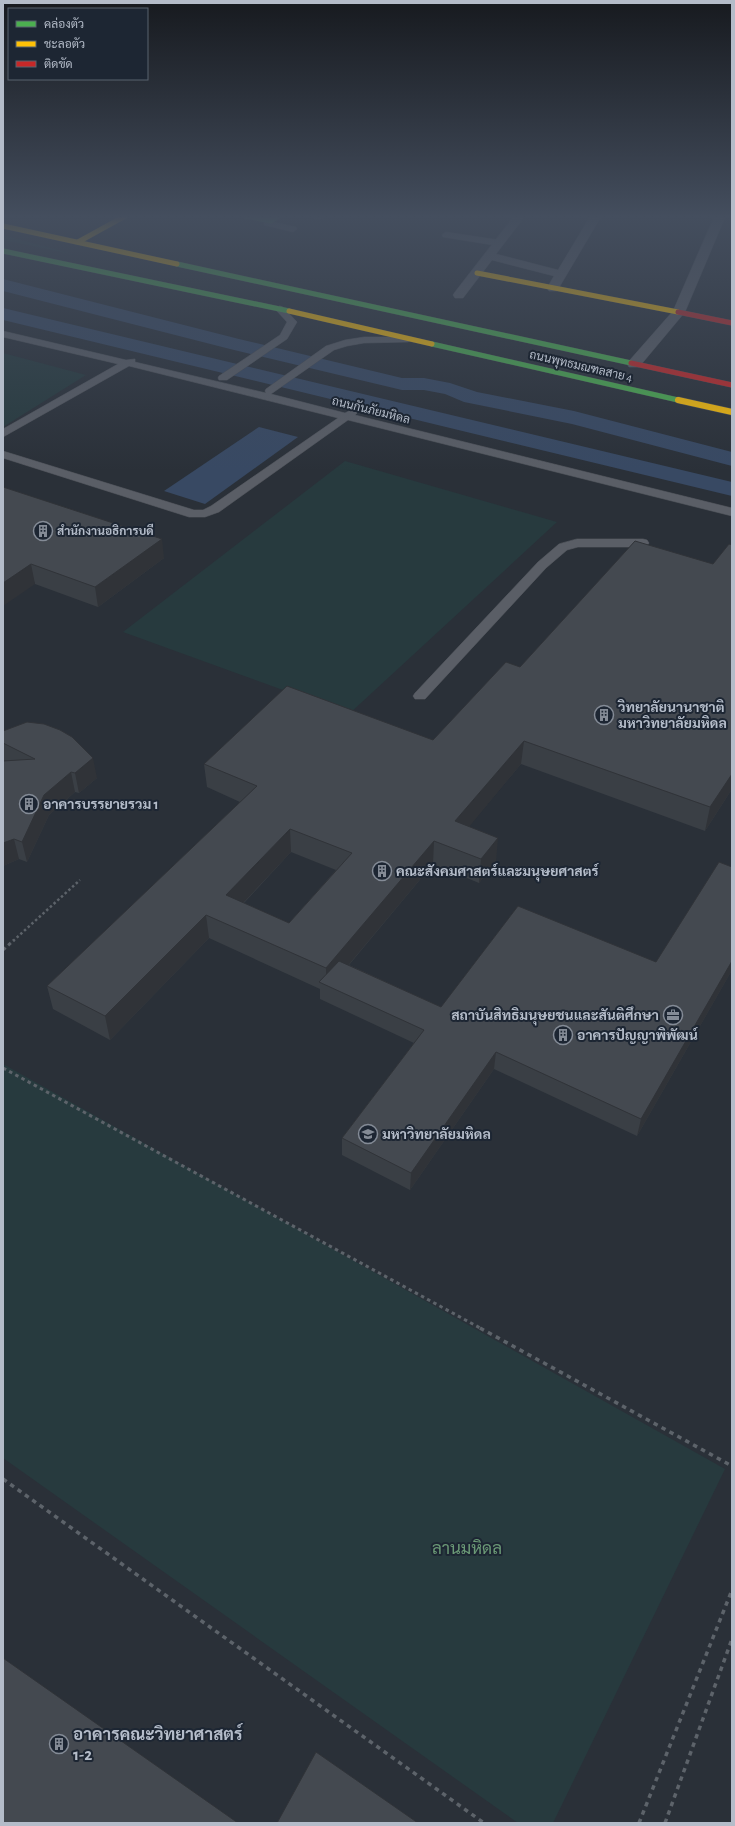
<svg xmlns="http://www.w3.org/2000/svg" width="735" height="1826" font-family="'Alegreya Sans',Sarabun,sans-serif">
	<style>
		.green { fill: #273a3e }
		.water { fill: #384963 }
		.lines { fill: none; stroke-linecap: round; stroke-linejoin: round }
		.canal { fill: #384963; fill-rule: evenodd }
		.lane-casing { stroke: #484c53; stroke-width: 1 }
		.street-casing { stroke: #484c53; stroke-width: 1 }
		.fast-casing { stroke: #484c53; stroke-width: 5.5 }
		.slow-far1-casing { stroke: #484c53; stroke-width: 5.5 }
		.slow-casing { stroke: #484c53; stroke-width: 7 }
		.jam-casing { stroke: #484c53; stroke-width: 5.5 }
		.path-far2 { stroke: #5d636a; stroke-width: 2.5; stroke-dasharray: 2.5 2.5; stroke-linecap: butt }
		.path-far1 { stroke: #5d636a; stroke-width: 3; stroke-dasharray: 3.5 3.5; stroke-linecap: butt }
		.path { stroke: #5d636a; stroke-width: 3.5; stroke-dasharray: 4.5 4.5; stroke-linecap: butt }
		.lane { fill: #5a5e66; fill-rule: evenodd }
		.street { fill: #5a5e66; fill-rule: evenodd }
		.fast { stroke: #4caf50; stroke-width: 5 }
		.slow-far1 { stroke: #ffc107; stroke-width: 5 }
		.slow { stroke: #ffc107; stroke-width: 6 }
		.jam { stroke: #c62828; stroke-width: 5 }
		.wall { fill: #3a3f45; fill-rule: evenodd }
		.shaded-wall { fill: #303338 }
		.building { fill: #444950; stroke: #303338; fill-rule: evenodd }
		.labels { text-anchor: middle; stroke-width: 4; stroke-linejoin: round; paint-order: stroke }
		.far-street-label { font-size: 12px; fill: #b4bcc9; stroke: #1d2633 }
		.far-poi-label { font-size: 12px; font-weight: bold; fill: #b4bcc9; stroke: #1d2633; text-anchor: start }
		.poi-label { font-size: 14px; font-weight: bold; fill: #b4bcc9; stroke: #1d2633; text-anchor: start }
		.near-park-label { font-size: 17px; fill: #6b9a76; stroke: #1d2633 }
		.near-poi-label { font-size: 17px; font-weight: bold; fill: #b4bcc9; stroke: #1d2633; text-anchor: start }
	</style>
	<rect width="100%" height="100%" fill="#2a3038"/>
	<g class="green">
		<path d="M3,235L76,255L3,240Z"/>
		<path d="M3,353L86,375L3,427Z"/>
		<path d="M345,461L557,522L349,714L123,632Z"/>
		<path d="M3,1064L725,1469L553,1823H518L3,1458Z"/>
	</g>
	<path class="water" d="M259,427L298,437L205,504L164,491Z"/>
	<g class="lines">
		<g class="canal">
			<path d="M3,279L239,339L402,378H424L450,383L477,392L574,411L732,452V466L572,424L464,402L445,394L424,390H402L230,349L3,291Z"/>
			<path d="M3,308L732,482V496L3,320Z"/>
		</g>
		<g class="lane-casing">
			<g id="lane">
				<path d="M301,215H323L324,217L320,219Z"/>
				<path d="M271,219H274V222L296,227L297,229L293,232L264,225V221Z"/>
				<path d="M446,232L499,240L503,243L499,246L443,237L442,235Z"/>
				<path d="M280,306L283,307L297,322L287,339L227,380H219L218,378L219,376L280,335L287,322L275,309Z"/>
				<path d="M3,331L126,360L135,359V362L266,393L265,391L266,389L326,346L345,340L364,337H411L413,339L408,342L364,343L347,346L334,350L271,394L345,413L353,409L358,412L355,415L732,508V516L348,420L219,512L205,517H189L3,458V451L194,510H203L211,506L338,418L129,366L3,437V429L118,364L3,337Z"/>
				<path d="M577,539H643L647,540L649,543L647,546L643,547H578L567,550L546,568L425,699H415L413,696L415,693L538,562L559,544Z"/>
			</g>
		</g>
		<g class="street-casing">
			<g id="street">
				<path d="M515,215H526L496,254L558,270L591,215H602L557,291H549L547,288L554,276L492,260L463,298H455L453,295L455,292Z"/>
				<path d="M715,215H726L685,312L639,367H629L627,364L629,361L673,311Z"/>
			</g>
		</g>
		<g class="fast-casing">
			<g id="fast">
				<path d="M242,215L271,221L280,215"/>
				<path d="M3,251L289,311"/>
				<path d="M177,264L631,363"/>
				<path d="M432,344L678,400"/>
			</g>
		</g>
		<g class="slow-far1-casing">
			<g id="slow-far1">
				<path d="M3,226L177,264"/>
				<path d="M78,242L127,215"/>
				<path d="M477,273L678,312"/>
				<path d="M289,311L432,344"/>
				<path d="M678,400L682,401"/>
			</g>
		</g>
		<g class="slow-casing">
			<path id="slow" d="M678,400L732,412"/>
		</g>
		<g class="jam-casing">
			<g id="jam">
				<path d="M678,312L732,323"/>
				<path d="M631,363L732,385"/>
			</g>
		</g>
		<path class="path-far2" d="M13,941L80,880"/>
		<g class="path-far1">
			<path d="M3,950L14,940"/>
			<path d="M3,1068L482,1329"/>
		</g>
		<g class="path">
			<path d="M480,1328L732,1466"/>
			<path d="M3,1479L484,1823"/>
			<path d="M639,1823L732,1590"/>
			<path d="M665,1823L732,1639"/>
		</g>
		<use href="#lane" class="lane"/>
		<use href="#street" class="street"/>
		<use href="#fast" class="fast"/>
		<use href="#slow-far1" class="slow-far1"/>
		<use href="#slow" class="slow"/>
		<use href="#jam" class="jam"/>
	</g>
	<g class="wall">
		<path d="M3,487L164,558L98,607L35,584Z"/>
		<path d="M732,545V789L705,831L521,764L469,826L496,862L479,883L433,864L349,965L441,1007L656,962L732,867V970L637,1136L494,1069L410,1190L342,1155V1138L414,1043L320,999V989L209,938L110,1040L53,1009L47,986L240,802L207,787L204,764L433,740L520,667L713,564ZM291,852L336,870L289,923L244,903Z"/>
		<path d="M3,731L97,778L79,793L75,792L49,815L27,862L19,859L3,866Z"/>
	</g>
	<g class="shaded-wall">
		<path d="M162,539L164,558L98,607L95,587Z"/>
		<path d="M31,564L35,584L3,606V583Z"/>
		<path d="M524,741L521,764L454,845L455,821Z"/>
		<path d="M93,758L97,778L79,793L75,773Z"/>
		<path d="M71,772L75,792L49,815L27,862L22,842L44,795Z"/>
		<path d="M732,774V789L705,831L710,807Z"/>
		<path d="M290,829L291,852L228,919L226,895Z"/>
		<path d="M498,838L496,862L479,883L481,859Z"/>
		<path d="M14,839L19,859L3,866V843Z"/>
		<path d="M434,841L433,864L330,987L326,985V968Z"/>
		<path d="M206,915L209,938L110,1040L105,1016Z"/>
		<path d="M732,961V970L637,1136L641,1119Z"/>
		<path d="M496,1052L494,1069L410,1190L411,1173Z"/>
	</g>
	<g class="building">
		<path d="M3,487L162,539L95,587L31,564L3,583Z"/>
		<path d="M635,541L713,564L729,544L732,545V774L710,807L524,741L455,821L498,838L481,859L434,841L326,968L206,915L105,1016L47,986L257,786L204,764L287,686L433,740L506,662L520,667ZM290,829L352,853L289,923L226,895Z"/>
		<path d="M27,722L44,724L60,730L72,737L93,758L75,773L71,772L44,795L22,842L14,839L3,843V761L35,759L3,743V731Z"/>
		<path d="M719,862L732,867V961L641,1119L496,1052L411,1173L342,1138L424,1030L319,982L339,961L441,1007L518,906L656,962Z"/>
		<path d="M3,1658L238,1823H3Z"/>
		<path d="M316,1752L418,1823H277Z"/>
	</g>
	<linearGradient id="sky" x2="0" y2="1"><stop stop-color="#171a1f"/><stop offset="0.46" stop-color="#444e5e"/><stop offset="1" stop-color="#444e5e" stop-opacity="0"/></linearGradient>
	<rect width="735" height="471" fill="url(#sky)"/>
	<defs>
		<g id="building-ring" transform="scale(1)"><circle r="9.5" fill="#1d2633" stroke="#848b96" stroke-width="1.5"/><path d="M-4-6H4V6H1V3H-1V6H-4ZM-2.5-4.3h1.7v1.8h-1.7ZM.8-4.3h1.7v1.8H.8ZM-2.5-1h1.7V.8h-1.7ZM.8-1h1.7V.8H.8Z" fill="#848b96"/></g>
		<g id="office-ring" transform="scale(1)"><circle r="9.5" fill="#1d2633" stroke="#848b96" stroke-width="1.5"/><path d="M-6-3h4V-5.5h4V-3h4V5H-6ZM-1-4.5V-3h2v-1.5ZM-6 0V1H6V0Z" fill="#848b96"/></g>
		<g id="university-ring" transform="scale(1)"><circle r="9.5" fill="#1d2633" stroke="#848b96" stroke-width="1.5"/><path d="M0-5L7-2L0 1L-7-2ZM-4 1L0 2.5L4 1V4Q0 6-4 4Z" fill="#848b96"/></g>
	</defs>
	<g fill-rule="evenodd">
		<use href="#building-ring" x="43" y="531"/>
		<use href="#building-ring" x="604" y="715"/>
		<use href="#building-ring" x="29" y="804"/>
		<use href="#building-ring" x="382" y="871"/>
		<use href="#office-ring" x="673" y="1015"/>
		<use href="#building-ring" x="563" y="1035"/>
		<use href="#university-ring" x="368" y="1134"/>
		<use href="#building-ring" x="59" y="1744"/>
	</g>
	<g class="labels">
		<g class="far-street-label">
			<text transform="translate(581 366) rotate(13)" y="4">ถนนพุทธมณฑลสาย 4</text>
			<text transform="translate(371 410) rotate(14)" y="4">ถนนกันภัยมหิดล</text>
		</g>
		<g class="far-poi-label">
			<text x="57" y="535">สำนักงานอธิการบดี</text>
		</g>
		<g class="poi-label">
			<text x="618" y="712">วิทยาลัยนานาชาติ<tspan x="618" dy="16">มหาวิทยาลัยมหิดล</tspan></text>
			<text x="43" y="809">อาคารบรรยายรวม 1</text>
			<text x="396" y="876">คณะสังคมศาสตร์และมนุษยศาสตร์</text>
			<text x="659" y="1020" text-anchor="end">สถาบันสิทธิมนุษยชนและสันติศึกษา</text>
			<text x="577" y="1040">อาคารปัญญาพิพัฒน์</text>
			<text x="382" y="1139">มหาวิทยาลัยมหิดล</text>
		</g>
		<g class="near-park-label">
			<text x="467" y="1554">ลานมหิดล</text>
		</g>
		<g class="near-poi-label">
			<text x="73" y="1740">อาคารคณะวิทยาศาสตร์<tspan x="73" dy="20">1-2</tspan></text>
		</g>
	</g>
	<rect width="735" height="1826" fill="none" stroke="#b4bcc9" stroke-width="8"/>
	<rect x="8" y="8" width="140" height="72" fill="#1d2633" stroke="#59626f"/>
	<rect x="16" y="21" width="20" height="6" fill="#4caf50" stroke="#59626f"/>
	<text x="44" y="28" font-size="12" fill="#b4bcc9">คล่องตัว</text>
	<rect x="16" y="41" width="20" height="6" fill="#ffc107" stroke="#59626f"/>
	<text x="44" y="48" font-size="12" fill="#b4bcc9">ชะลอตัว</text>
	<rect x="16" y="61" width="20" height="6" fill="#c62828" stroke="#59626f"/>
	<text x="44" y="68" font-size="12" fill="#b4bcc9">ติดขัด</text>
</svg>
